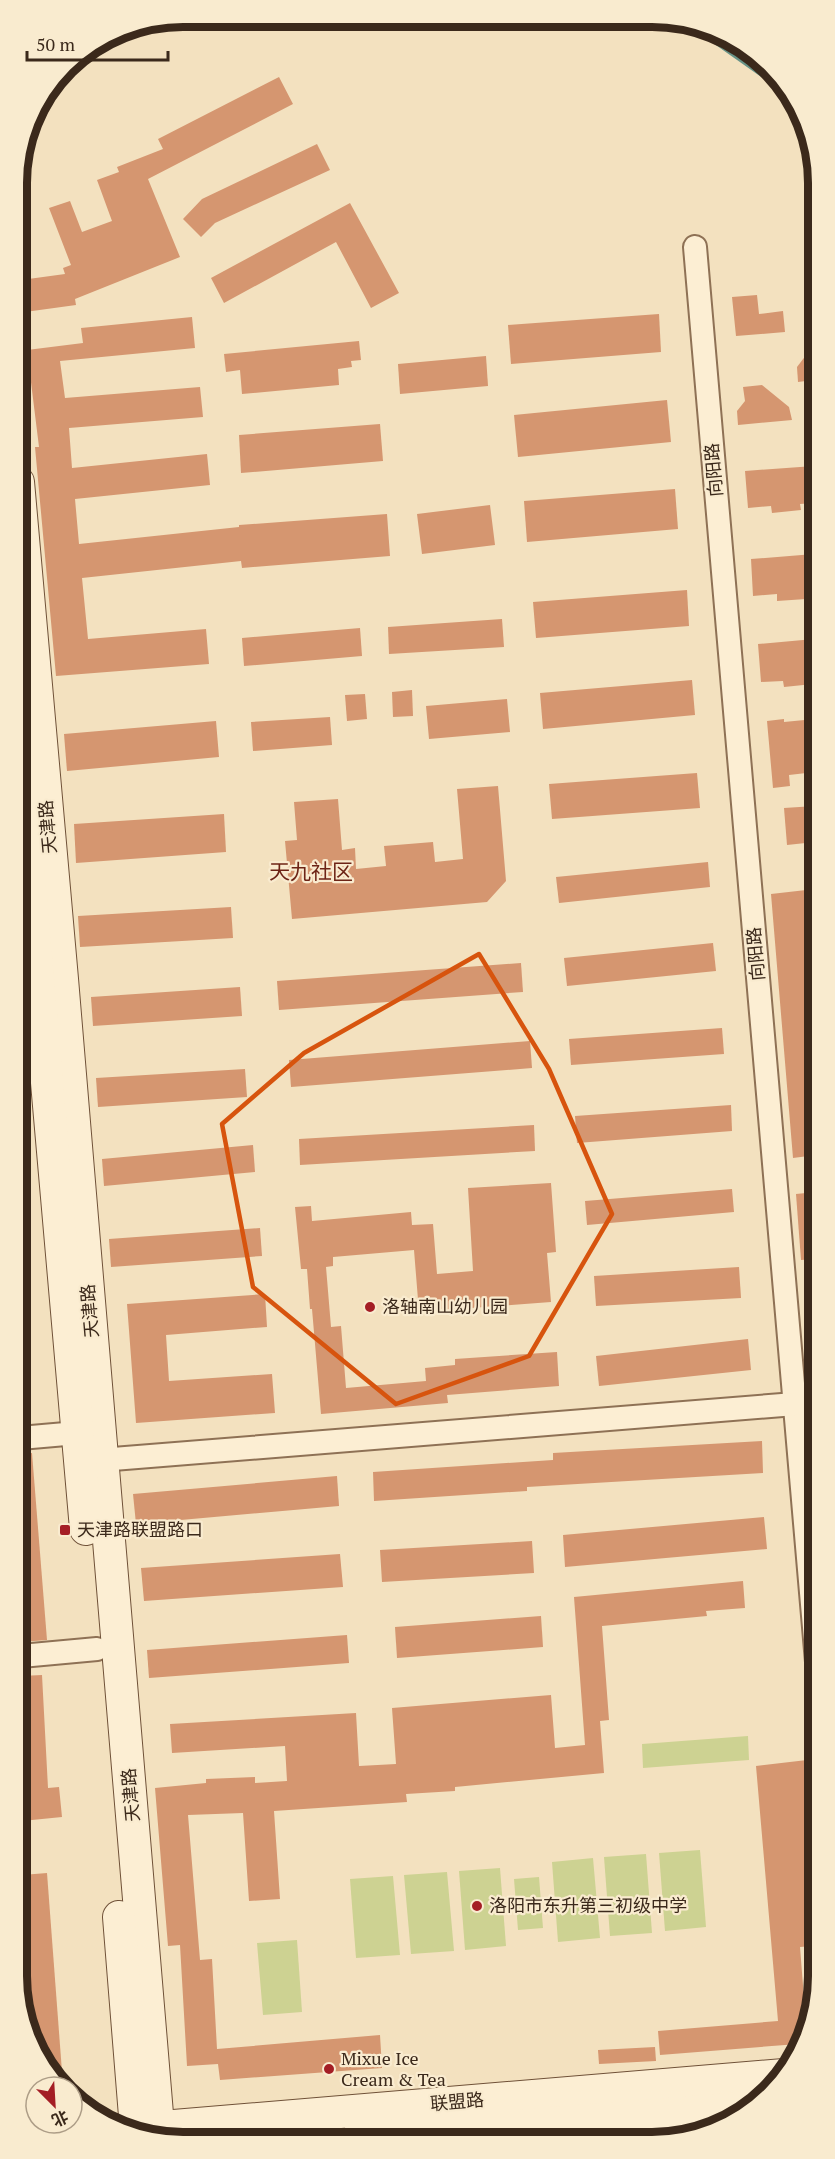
<svg xmlns="http://www.w3.org/2000/svg" width="835" height="2159" font-family="'PT Serif','Noto Sans SC',serif">
	<style>
		.green { fill: #cdd292 }
		.lines { fill: none; stroke-linecap: round; stroke-linejoin: round }
		.stream { stroke: #689387; stroke-width: 6 }
		.building { fill: #d59670 }
		.minor-casing { stroke: #8e7155; stroke-width: 26 }
		.secondary-casing { stroke: #6f5138; stroke-width: 34 }
		.minor { stroke: #fceed3; stroke-width: 22 }
		.secondary { stroke: #fceed3; stroke-width: 32 }
		.marked { fill: none; stroke: #d7540e; stroke-width: 4.5; stroke-linejoin: round }
		.poi-dot { fill: #a41e25; stroke: #f9ebcf; stroke-width: 2 }
		.labels { text-anchor: middle; stroke-width: 4.5; stroke-linejoin: round; paint-order: stroke }
		.street-label { font-size: 18px; fill: #3b291b; stroke: #f9ebcf }
		.poi-label { font-size: 18px; fill: #3b291b; stroke: #f9ebcf; text-anchor: start }
		.quarter-label { font-size: 21px; fill: #6d2416; stroke: #f9ebcf }
		.rim { fill: none; stroke: #3b291b; stroke-width: 8 }
	</style>
	<rect width="100%" height="100%" fill="#f3e1bf"/>
	<g class="green">
		<path d="M748,1736L749,1760L643,1768L642,1744Z"/>
		<path d="M700,1850L706,1927L665,1931L659,1853Z"/>
		<path d="M646,1854L652,1933L610,1936L604,1857Z"/>
		<path d="M593,1858L600,1938L558,1942L552,1862Z"/>
		<path d="M500,1868L506,1946L465,1950L459,1871Z"/>
		<path d="M447,1872L454,1951L411,1954L404,1875Z"/>
		<path d="M393,1876L400,1955L356,1958L350,1879Z"/>
		<path d="M539,1877L543,1928L518,1930L514,1879Z"/>
		<path d="M297,1940L302,2012L263,2015L257,1943Z"/>
	</g>
	<g class="lines">
		<path class="stream" d="M687,21L779,86"/>
	</g>
	<g class="building">
		<path d="M279,77L293,104L148,179L180,257L75,299L76,305L25,312L21,280L65,274L63,268L71,265L49,208L70,201L82,232L112,221L97,180L119,172L117,167L163,149L158,139Z"/>
		<path d="M317,144L330,170L215,223L201,237L183,219L202,199Z"/>
		<path d="M350,203L399,293L371,308L336,242L224,303L211,278Z"/>
		<path d="M757,295L759,314L783,311L785,332L736,336L732,297Z"/>
		<path d="M659,314L661,352L511,364L508,325Z"/>
		<path d="M192,317L195,348L60,361L65,398L200,387L203,417L69,428L72,468L207,454L210,485L75,499L79,544L239,527V525L387,514L390,556L242,568L241,561L82,578L88,639L206,629L209,664L56,676L35,447H39L27,350L83,343L81,328Z"/>
		<path d="M359,341L361,360L351,361L352,367L338,369L339,385L242,394L240,370L226,372L224,354Z"/>
		<path d="M813,346L814,380L798,382L797,367Z"/>
		<path d="M486,356L488,386L400,394L398,364Z"/>
		<path d="M762,385L789,407L792,420L738,425L737,411L745,401L743,387Z"/>
		<path d="M667,400L671,442L518,457L514,415Z"/>
		<path d="M380,424L383,461L241,473L239,435Z"/>
		<path d="M814,466V503L800,504L801,510L772,513L771,506L748,508L745,471Z"/>
		<path d="M675,489L678,529L527,542L524,501Z"/>
		<path d="M490,505L495,545L422,554L417,514Z"/>
		<path d="M814,554V591L806,592V599L777,601V594L753,596L751,559Z"/>
		<path d="M687,590L689,626L536,638L533,602Z"/>
		<path d="M502,619L504,647L389,654L388,627Z"/>
		<path d="M360,628L362,656L244,666L242,638Z"/>
		<path d="M814,639L813,684L784,687L783,681L761,682L758,644Z"/>
		<path d="M692,680L695,715L543,729L540,693Z"/>
		<path d="M412,690L413,716L393,717L392,692Z"/>
		<path d="M365,694L367,719L347,721L345,695Z"/>
		<path d="M507,699L510,732L429,739L426,706Z"/>
		<path d="M330,717L332,745L253,751L251,722Z"/>
		<path d="M784,719V722L815,719V772L789,775L790,786L773,788L767,721Z"/>
		<path d="M216,721L219,757L67,771L64,734Z"/>
		<path d="M697,773L700,808L552,819L549,784Z"/>
		<path d="M498,786L506,881L487,902L292,919L285,841L297,840L294,802L338,799L342,850L355,848L356,869L386,866L384,846L433,842L435,862L463,859L457,789Z"/>
		<path d="M815,806V842L787,845L784,808Z"/>
		<path d="M224,814L226,852L76,863L74,824Z"/>
		<path d="M708,862L710,887L559,903L556,877Z"/>
		<path d="M815,889L816,1155L793,1158L771,894Z"/>
		<path d="M231,907L233,938L80,947L78,916Z"/>
		<path d="M713,943L716,971L567,986L564,958Z"/>
		<path d="M521,963L523,992L279,1010L277,981Z"/>
		<path d="M240,987L242,1016L93,1026L91,997Z"/>
		<path d="M722,1028L724,1054L571,1065L569,1039Z"/>
		<path d="M530,1041L532,1068L291,1087L289,1060Z"/>
		<path d="M245,1069L247,1097L98,1107L96,1078Z"/>
		<path d="M731,1105L732,1131L577,1143L575,1116Z"/>
		<path d="M534,1125L535,1151L300,1165L299,1139Z"/>
		<path d="M253,1145L255,1172L104,1186L102,1159Z"/>
		<path d="M551,1183L556,1252L547,1253L551,1302L419,1312L414,1250L333,1257V1266L326,1267L331,1327L341,1326L346,1388L426,1381L425,1368L455,1365V1359L557,1352L559,1386L447,1395L448,1403L321,1414L312,1309H310L307,1269H301L295,1207L311,1206L312,1221L411,1212L412,1225L433,1224L437,1274L473,1271L468,1188Z"/>
		<path d="M732,1189L734,1212L587,1225L585,1201Z"/>
		<path d="M816,1192V1259L801,1260L796,1194Z"/>
		<path d="M260,1228L262,1256L111,1267L109,1239Z"/>
		<path d="M739,1267L741,1298L596,1306L594,1276Z"/>
		<path d="M265,1294L267,1327L166,1335L169,1381L272,1374L275,1413L136,1423L127,1304Z"/>
		<path d="M748,1339L751,1370L599,1386L596,1356Z"/>
		<path d="M762,1441L763,1473L527,1487V1491L374,1501L373,1472L553,1460V1453Z"/>
		<path d="M32,1453L47,1640L21,1642V1454Z"/>
		<path d="M337,1476L339,1506L136,1524L133,1494Z"/>
		<path d="M764,1517L767,1549L565,1567L563,1535Z"/>
		<path d="M532,1541L534,1573L382,1582L380,1550Z"/>
		<path d="M340,1554L343,1587L144,1601L141,1568Z"/>
		<path d="M743,1581L745,1608L706,1611L707,1616L602,1626L609,1720L600,1721L604,1773L455,1787V1791L406,1794L407,1802L274,1811L280,1899L249,1901L243,1813L188,1815L200,1960L212,1959L217,2049L380,2035L382,2068L220,2080L218,2064L187,2066L180,1945L168,1946L155,1788L206,1783V1779L255,1777V1783L287,1781L285,1746L172,1753L170,1724L356,1713L359,1766L396,1764L392,1708L551,1695L555,1748L585,1745L574,1597Z"/>
		<path d="M541,1616L543,1647L397,1658L395,1627Z"/>
		<path d="M347,1635L349,1663L149,1678L147,1650Z"/>
		<path d="M42,1675L48,1788L59,1787L62,1817L22,1821L21,1676Z"/>
		<path d="M807,1760L818,1923L812,1924L813,1946L800,1947L806,2024L797,2025L798,2044L660,2055L658,2031L778,2021L756,1766Z"/>
		<path d="M47,1873L63,2085L22,2019V1875Z"/>
		<path d="M655,2047L656,2061L599,2064L598,2050Z"/>
	</g>
	<g class="lines">
		<g class="minor-casing">
			<g id="minor">
				<path d="M695,247L817,1662"/>
				<path d="M20,1438L77,1433"/>
				<path d="M88,1461L795,1404"/>
				<path d="M21,1656L97,1649"/>
			</g>
		</g>
		<g class="secondary-casing">
			<g id="secondary">
				<path d="M18,482L62,979L157,2114L162,2139"/>
				<path d="M19,762L86,1529"/>
				<path d="M119,1917L135,2116L133,2131"/>
				<path d="M138,2129L784,2075"/>
				<path d="M357,2138L742,2108"/>
			</g>
		</g>
		<use href="#minor" class="minor"/>
		<use href="#secondary" class="secondary"/>
	</g>
	<path class="marked" d="M479,954L549,1069L612,1214L529,1356L396,1404L253,1287L222,1124L304,1053Z"/>
	<g class="poi-dot">
		<circle cx="370" cy="1307" r="6"/>
		<rect x="59" y="1524" width="12" height="12" rx="3"/>
		<circle cx="477" cy="1906" r="6"/>
		<circle cx="329" cy="2069" r="6"/>
	</g>
	<g class="labels">
		<g class="street-label">
			<text transform="translate(714 470) rotate(-95)" y="6">向阳路</text>
			<text transform="translate(48 827) rotate(-95)" y="6">天津路</text>
			<text transform="translate(756 954) rotate(-95)" y="6">向阳路</text>
			<text transform="translate(90 1311) rotate(-95)" y="6">天津路</text>
			<text transform="translate(131 1795) rotate(-95)" y="6">天津路</text>
			<text transform="translate(457 2102) rotate(-5)" y="6">联盟路</text>
		</g>
		<g class="poi-label">
			<text x="382" y="1313">洛轴南山幼儿园</text>
			<text x="77" y="1536">天津路联盟路口</text>
			<text x="489" y="1912">洛阳市东升第三初级中学</text>
			<text x="341" y="2065">Mixue Ice<tspan x="341" dy="21">Cream &amp; Tea</tspan></text>
		</g>
		<g class="quarter-label">
			<text x="311" y="879">天九社区</text>
		</g>
	</g>
	<path d="M0 0H835V2159H0ZM183 27H652A156 156 0 0 1 808 183V1976A156 156 0 0 1 652 2132H183A156 156 0 0 1 27 1976V183A156 156 0 0 1 183 27Z" fill="#f9ebcf" fill-rule="evenodd"/>
	<path class="rim" d="M183 27H652A156 156 0 0 1 808 183V1976A156 156 0 0 1 652 2132H183A156 156 0 0 1 27 1976V183A156 156 0 0 1 183 27Z"/>
	<g transform="translate(54 2105) rotate(156)"><circle r="28" fill="#f9ebcf" stroke="#ad9d87" stroke-width="1.5"/>
	<path d="M0-4.5L10 22L0 15L-10 22Z" fill="#a41e25"/>
	<text y="-9" font-size="16" font-weight="bold" text-anchor="middle" fill="#3b291b">北</text>
	</g>
	<path d="M27 51v9h141v-9" fill="none" stroke="#3b291b" stroke-width="3"/>
	<text x="36" y="51" font-size="18" fill="#3b291b" stroke="#f9ebcf" stroke-width="4.5" paint-order="stroke">50 m</text>
</svg>
